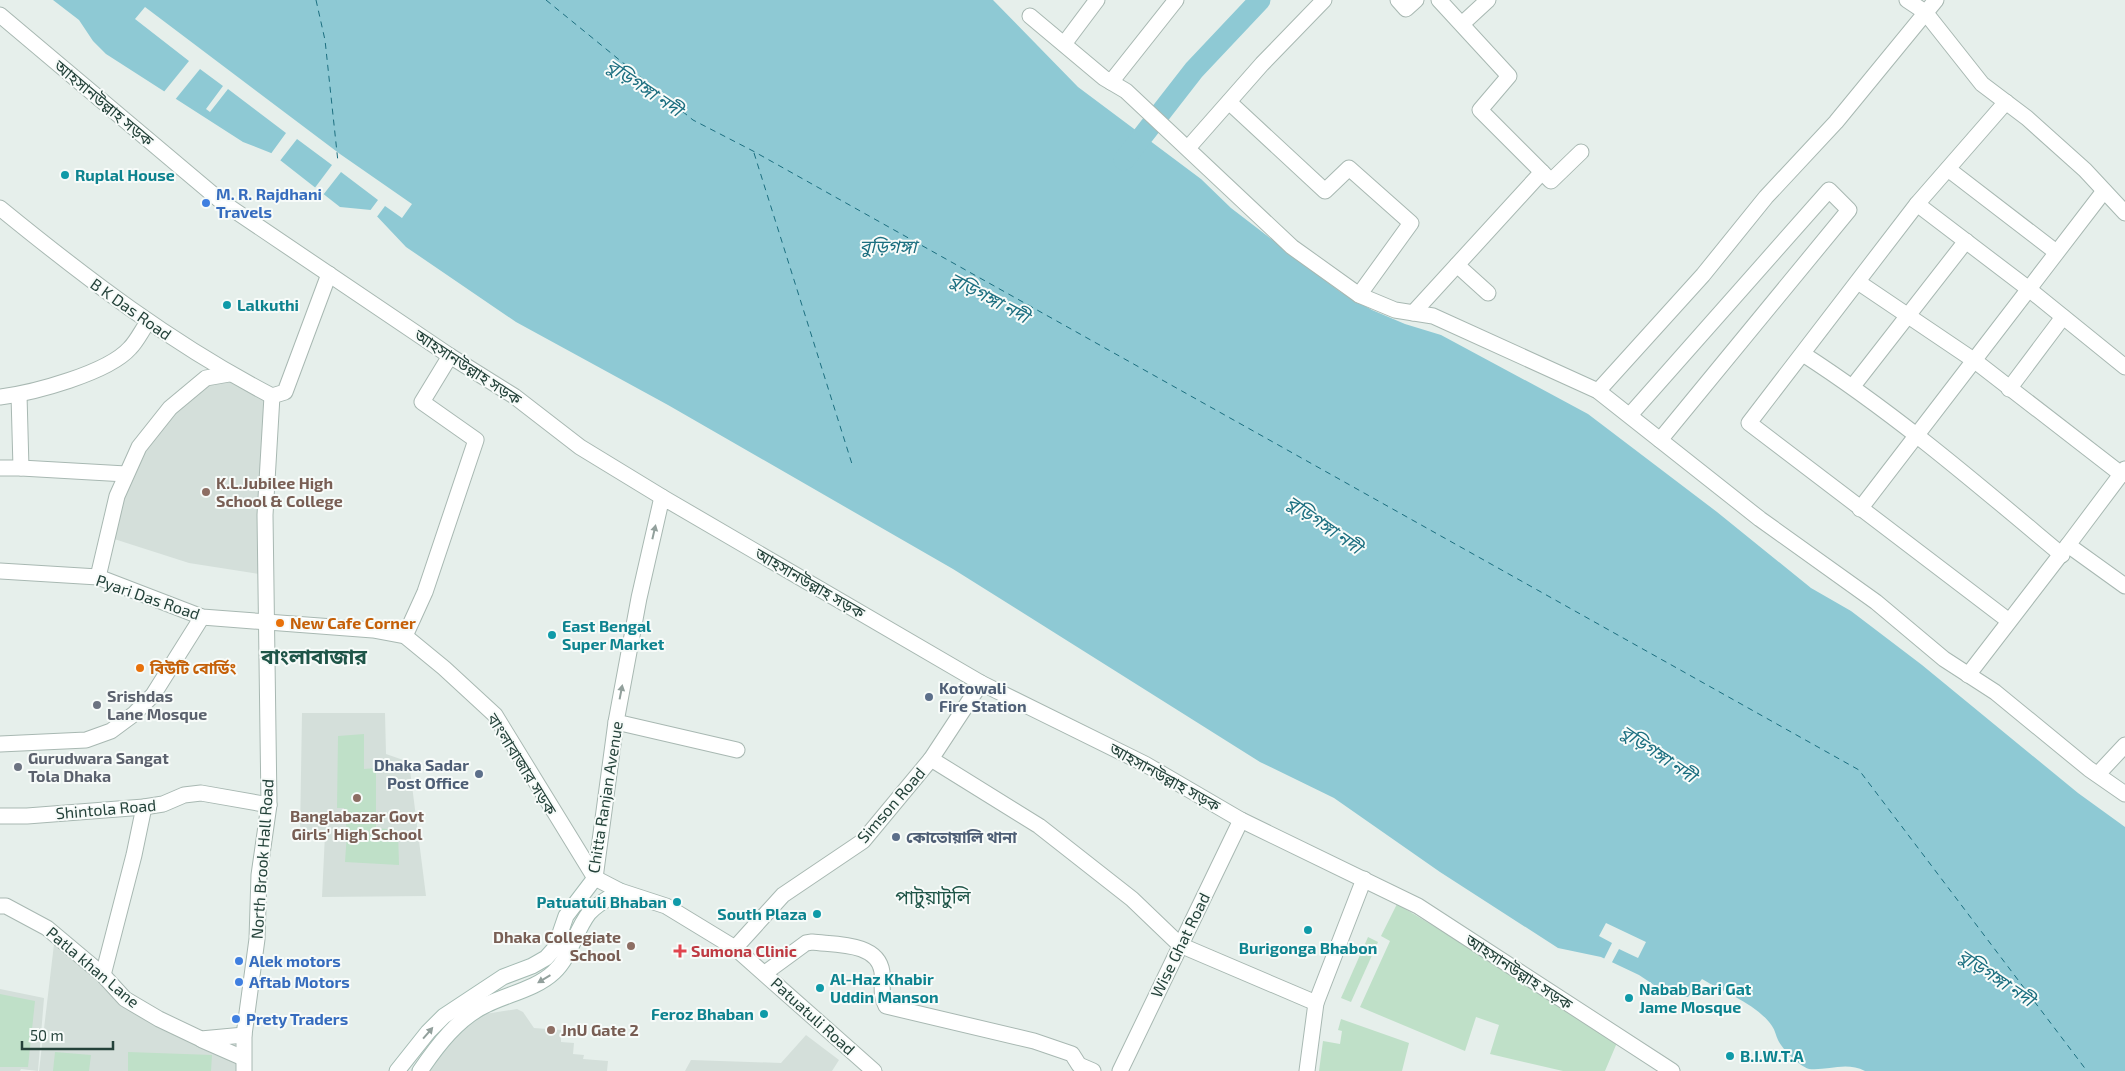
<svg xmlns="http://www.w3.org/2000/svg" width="2125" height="1071" font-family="'Exo 2','Noto Sans Bengali',sans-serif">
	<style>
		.built { fill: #d4dfda }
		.green { fill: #bfe0c8 }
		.water { fill: #8ec9d4 }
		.pier { fill: #e6efeb }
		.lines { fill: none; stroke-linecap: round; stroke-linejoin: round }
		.river { stroke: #8ec9d4; stroke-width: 21 }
		.ferry { stroke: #1c6f80; stroke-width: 1; stroke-dasharray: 6 5; stroke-linecap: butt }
		.minor-casing { stroke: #a8b8b2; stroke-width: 17 }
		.tertiary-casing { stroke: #a8b8b2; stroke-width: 17 }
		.secondary-casing { stroke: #a4bbb3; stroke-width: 17 }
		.minor { stroke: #fff; stroke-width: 15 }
		.tertiary { stroke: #fff; stroke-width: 15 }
		.secondary { stroke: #fff; stroke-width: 15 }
		.oneway { fill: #92a09c }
		.culture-dot { fill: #0f9aa8; stroke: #f7fbf9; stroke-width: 2 }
		.shop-dot { fill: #3f7fe0; stroke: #f7fbf9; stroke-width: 2 }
		.education-dot { fill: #8d6e63; stroke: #f7fbf9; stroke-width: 2 }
		.food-dot { fill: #e8710a; stroke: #f7fbf9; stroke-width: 2 }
		.service-dot { fill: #5c6f8a; stroke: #f7fbf9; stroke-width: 2 }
		.worship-dot { fill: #6b7280; stroke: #f7fbf9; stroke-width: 2 }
		.health-dot { fill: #e0444e; stroke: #f7fbf9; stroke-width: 2 }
		.labels { text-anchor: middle; stroke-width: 4; stroke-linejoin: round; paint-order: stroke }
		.street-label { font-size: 16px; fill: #24423a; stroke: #f7fbf9 }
		.culture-label { font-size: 16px; font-weight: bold; fill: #0d838f; stroke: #f7fbf9; text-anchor: start }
		.shop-label { font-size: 16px; font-weight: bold; fill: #366cbe; stroke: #f7fbf9; text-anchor: start }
		.education-label { font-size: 16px; font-weight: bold; fill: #785e54; stroke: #f7fbf9; text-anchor: start }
		.food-label { font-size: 16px; font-weight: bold; fill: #c56008; stroke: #f7fbf9; text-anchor: start }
		.service-label { font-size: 16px; font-weight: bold; fill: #4e5e75; stroke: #f7fbf9; text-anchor: start }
		.worship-label { font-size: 16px; font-weight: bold; fill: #5b616d; stroke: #f7fbf9; text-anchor: start }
		.health-label { font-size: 16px; font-weight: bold; fill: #be3a42; stroke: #f7fbf9; text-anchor: start }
		.water-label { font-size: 18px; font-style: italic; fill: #1c6f80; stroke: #f7fbf9 }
		.quarter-label { font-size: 19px; fill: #1f5548; stroke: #f7fbf9 }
		.district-label { font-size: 21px; font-weight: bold; fill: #1f5548; stroke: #f7fbf9 }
	</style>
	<rect width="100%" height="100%" fill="#e6efeb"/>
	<g class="built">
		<path d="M229,374L272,396L259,574L189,563L111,538L139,447L206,378Z"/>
		<path d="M302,713H385L386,754L409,762L426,896L322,897L325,834L300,835Z"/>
		<path d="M54,944L71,955L133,1011L152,1024L239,1063V1071H39Z"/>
		<path d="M0,989L44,998L38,1071L21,1069L20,1071H0Z"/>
		<path d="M517,1009L523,1012L534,1028L561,1030V1042L574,1043L573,1054L584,1055L583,1059L608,1061L607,1071H429L435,1061L466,1025L485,1014Z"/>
		<path d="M806,1035L839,1060L832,1071H685L691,1060L781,1063Z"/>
	</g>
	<g class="green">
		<path d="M364,734V769L376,768V828L398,830L399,865L345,862L347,832L344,808H337L338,736Z"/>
		<path d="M1397,904L1619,1038L1605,1071H1563L1490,1054L1499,1025L1476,1017L1465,1051L1360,1007L1390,941L1381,936Z"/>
		<path d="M1368,937L1378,942L1351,1002L1341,998Z"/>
		<path d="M0,994L35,1001L28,1067H0Z"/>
		<path d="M1341,1019L1409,1043L1402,1071H1319L1323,1041L1340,1044L1342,1031L1338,1030Z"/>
		<path d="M55,1052L91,1055L89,1071H53Z"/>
		<path d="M128,1052L212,1055L211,1071H128Z"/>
	</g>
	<path class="water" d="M53,0H993L1078,87L1201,179L1231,208L1339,291L1372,310L1405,324L1441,335L1588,414L1717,512L1811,588L1851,611L1922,665L2078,793L2125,827V1071H1865C1846,1061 1827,1071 1809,1069C1798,1065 1783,1050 1778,1040C1776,1036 1775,1030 1772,1026C1757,1004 1725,993 1702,979L1688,997L1669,995L1639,975L1601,957L1558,948L1440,872L1334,798L1260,762L953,569L668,405L516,322L406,247L371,210L340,207L271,153L243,142L106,54L93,41L79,20Z"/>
	<g class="pier">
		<path d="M145,7L340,154L412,204L402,218L385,206L376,218L369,212L378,200L341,172L323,195L314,189L332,165L297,139L279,162L270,155L286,133L228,89L210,112L206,109L223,86L200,69L174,101L163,93L189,61L135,19Z"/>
		<path d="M1606,923L1646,942L1638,958L1619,949L1611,964L1603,961L1612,943L1599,936Z"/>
	</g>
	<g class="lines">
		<path class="river" d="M1124,160L1194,70L1260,0"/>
		<g class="ferry">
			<path d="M316,0L325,40L338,162"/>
			<path d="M546,0L693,120L753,151L1859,770L2087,1071"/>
			<path d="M754,153L852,464"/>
		</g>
		<g class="minor-casing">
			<g id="minor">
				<path d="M1398,0L1406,9L1416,0"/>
				<path d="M1439,0L1509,76L1480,110L1551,181L1581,152"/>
				<path d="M1907,0L1925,12L1982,84L2027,118L2085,170L2125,213"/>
				<path d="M0,15L222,202L450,356L514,396L580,447L662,497"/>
				<path d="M1030,16L1104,78L1126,91L1292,247L1359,295L1395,310L1433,316L1598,391L1760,519L1876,602L1944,659L1995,692L2089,769L2125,794"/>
				<path d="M1462,24L1488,0"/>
				<path d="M1064,44L1097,0"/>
				<path d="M1111,82L1176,0"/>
				<path d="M1229,102L1325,191L1349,168L1411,223L1359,295"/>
				<path d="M2006,102L1917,204L1749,423L2009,621"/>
				<path d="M1188,148L1262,64L1324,0"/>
				<path d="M1948,169L2056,252"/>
				<path d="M1917,204L2030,290L2125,367"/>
				<path d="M1457,265L1488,293"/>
				<path d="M1858,282L1975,361L2121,474"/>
				<path d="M1413,313L1542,172"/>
				<path d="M1803,354C1896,414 1977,484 2062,555"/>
				<path d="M1853,386L1966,241"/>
				<path d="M2009,389L2063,317"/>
				<path d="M1598,391L1703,275L1766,197L1836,122L1936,0"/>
				<path d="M19,395L21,468L126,474"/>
				<path d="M0,397C33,393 108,373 130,348C137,341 142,330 148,322"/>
				<path d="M1630,415L1829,190L1849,210L1660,440"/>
				<path d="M0,468H21"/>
				<path d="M1860,509L2104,191"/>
				<path d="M2068,545L2125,469"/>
				<path d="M98,577L117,496L139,447L170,408L206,378L229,374"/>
				<path d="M405,636L425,592L476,440L422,402L450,356"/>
				<path d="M1968,675L2068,545L2125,586"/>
				<path d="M616,722L737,750"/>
				<path d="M0,744L86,740L111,731L134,714L153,695L202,617"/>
				<path d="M931,759L1039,826L1132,899L1180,945L1316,1003"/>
				<path d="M2098,774L2125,745"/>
				<path d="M0,816H27L144,807L163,804L184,795L201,793L269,805"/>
				<path d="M595,878L620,891L666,906L735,948L874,1071"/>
				<path d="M0,906H6L47,928L103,975L125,999L159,1019L201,1039L244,1035"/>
				<path d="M735,948L783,895L863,841L931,759L981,683"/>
				<path d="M765,973L806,943L812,942C835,945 878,942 882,972C883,984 880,995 886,1006L1034,1041L1072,1054L1079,1065L1093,1071"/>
				<path d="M103,975L134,855L144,807"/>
				<path d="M202,1040L243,1058"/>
				<path d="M1120,1071L1241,820"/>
				<path d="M1307,1071L1316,1003L1364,879"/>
			</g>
		</g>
		<g class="tertiary-casing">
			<g id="tertiary">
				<path d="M0,208C87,279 172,344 272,396"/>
				<path d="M272,396L285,392L329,274"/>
				<path d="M0,571L98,577L202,617L373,630L405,636L444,668L495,715L595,878"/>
				<path d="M595,878L616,722L639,598L662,497L981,683L1145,764L1241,820L1418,906L1672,1071"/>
				<path d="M244,1071V1035L257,939L259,875L269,805L265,515L272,396"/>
			</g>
		</g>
		<g class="secondary-casing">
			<g id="secondary">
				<path d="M397,1071L428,1032L444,1016L503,977L532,966L546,958L555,948L566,916L595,878"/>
				<path d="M420,1071C437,1046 458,1018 486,1005C508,994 536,989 554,972C571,956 575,931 589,913C597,904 610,897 620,891"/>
			</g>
		</g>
		<use href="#minor" class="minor"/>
		<use href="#tertiary" class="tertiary"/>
		<use href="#secondary" class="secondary"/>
	</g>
	<defs><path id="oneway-solid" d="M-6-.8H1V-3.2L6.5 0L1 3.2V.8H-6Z" transform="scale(1.25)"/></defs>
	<g class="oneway">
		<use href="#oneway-solid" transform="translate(654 532) rotate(-77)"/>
		<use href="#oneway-solid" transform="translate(621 692) rotate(-79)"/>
		<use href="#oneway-solid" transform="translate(544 979) rotate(149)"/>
		<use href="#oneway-solid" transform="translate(428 1033) rotate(-49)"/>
	</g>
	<g class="culture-dot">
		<circle cx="65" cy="175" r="5"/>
		<circle cx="227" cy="305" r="5"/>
		<circle cx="552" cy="635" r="5"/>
		<circle cx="677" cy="902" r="5"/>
		<circle cx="817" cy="914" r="5"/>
		<circle cx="1308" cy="930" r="5"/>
		<circle cx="820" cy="988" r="5"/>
		<circle cx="1629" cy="998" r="5"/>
		<circle cx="764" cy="1014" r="5"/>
		<circle cx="1730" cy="1056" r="5"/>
	</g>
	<g class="shop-dot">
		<circle cx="206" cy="203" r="5"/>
		<circle cx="239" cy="961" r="5"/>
		<circle cx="239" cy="982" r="5"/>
		<circle cx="236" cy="1019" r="5"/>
	</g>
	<g class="education-dot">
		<circle cx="206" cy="492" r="5"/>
		<circle cx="357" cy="798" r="5"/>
		<circle cx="631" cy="946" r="5"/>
		<circle cx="551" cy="1030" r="5"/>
	</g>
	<g class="food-dot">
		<circle cx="280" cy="623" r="5"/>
		<circle cx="140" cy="668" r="5"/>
	</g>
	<g class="service-dot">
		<circle cx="929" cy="697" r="5"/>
		<circle cx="479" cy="774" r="5"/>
		<circle cx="896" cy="837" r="5"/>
	</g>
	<g class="worship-dot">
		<circle cx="97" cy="705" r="5"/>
		<circle cx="18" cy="767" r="5"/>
	</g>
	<path class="health-dot" d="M677.5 943.5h5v5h5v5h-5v5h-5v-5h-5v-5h5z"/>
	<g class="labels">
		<g class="street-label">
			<text transform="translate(104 103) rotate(40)" y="6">আহসানউল্লাহ সড়ক</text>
			<text transform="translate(131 309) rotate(35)" y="6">B K Das Road</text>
			<text transform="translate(468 367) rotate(33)" y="6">আহসানউল্লাহ সড়ক</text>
			<text transform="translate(810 583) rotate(30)" y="6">আহসানউল্লাহ সড়ক</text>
			<text transform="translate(148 597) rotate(19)" y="6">Pyari Das Road</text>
			<text transform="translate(522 764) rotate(58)" y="6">বাংলাবাজার সড়ক</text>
			<text transform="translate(1165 777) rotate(29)" y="6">আহসানউল্লাহ সড়ক</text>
			<text transform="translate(605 797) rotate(-81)" y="6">Chitta Ranjan Avenue</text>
			<text transform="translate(891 805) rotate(-49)" y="6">Simson Road</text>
			<text transform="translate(106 809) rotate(-5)" y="6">Shintola Road</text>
			<text transform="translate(262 859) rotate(-86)" y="6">North Brook Hall Road</text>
			<text transform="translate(1180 945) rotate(-64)" y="6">Wise Ghat Road</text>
			<text transform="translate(93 967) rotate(40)" y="6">Patla khan Lane</text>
			<text transform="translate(1519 972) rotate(33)" y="6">আহসানউল্লাহ সড়ক</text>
			<text transform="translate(813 1016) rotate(42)" y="6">Patuatuli Road</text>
		</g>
		<g class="culture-label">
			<text x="75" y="181">Ruplal House</text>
			<text x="237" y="311">Lalkuthi</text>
			<text x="562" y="632">East Bengal<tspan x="562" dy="18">Super Market</tspan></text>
			<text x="667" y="908" text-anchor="end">Patuatuli Bhaban</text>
			<text x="807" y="920" text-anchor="end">South Plaza</text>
			<text x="1308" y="954" text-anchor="middle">Burigonga Bhabon</text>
			<text x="830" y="985">Al-Haz Khabir<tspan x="830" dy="18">Uddin Manson</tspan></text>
			<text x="1639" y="995">Nabab Bari Gat<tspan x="1639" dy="18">Jame Mosque</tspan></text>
			<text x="754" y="1020" text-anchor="end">Feroz Bhaban</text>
			<text x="1740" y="1062">B.I.W.T.A</text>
		</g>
		<g class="shop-label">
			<text x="216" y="200">M. R. Rajdhani<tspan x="216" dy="18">Travels</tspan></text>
			<text x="249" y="967">Alek motors</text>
			<text x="249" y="988">Aftab Motors</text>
			<text x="246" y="1025">Prety Traders</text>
		</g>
		<g class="education-label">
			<text x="216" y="489">K.L.Jubilee High<tspan x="216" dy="18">School &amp; College</tspan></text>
			<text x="357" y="822" text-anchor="middle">Banglabazar Govt<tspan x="357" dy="18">Girls' High School</tspan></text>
			<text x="621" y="943" text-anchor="end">Dhaka Collegiate<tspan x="621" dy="18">School</tspan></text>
			<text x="561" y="1036">JnU Gate 2</text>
		</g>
		<g class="food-label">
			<text x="290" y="629">New Cafe Corner</text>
			<text x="150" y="674">বিউটি বোর্ডিং</text>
		</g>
		<g class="service-label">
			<text x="939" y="694">Kotowali<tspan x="939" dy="18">Fire Station</tspan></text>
			<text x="469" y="771" text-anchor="end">Dhaka Sadar<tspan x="469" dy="18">Post Office</tspan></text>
			<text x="906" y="843">কোতোয়ালি থানা</text>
		</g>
		<g class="worship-label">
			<text x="107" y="702">Srishdas<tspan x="107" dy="18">Lane Mosque</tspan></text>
			<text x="28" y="764">Gurudwara Sangat<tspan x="28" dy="18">Tola Dhaka</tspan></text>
		</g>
		<g class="health-label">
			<text x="691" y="957">Sumona Clinic</text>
		</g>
		<g class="water-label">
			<text transform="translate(644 88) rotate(34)" y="6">বুড়িগঙ্গা নদী</text>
			<text x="888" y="253">বুড়িগঙ্গা</text>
			<text transform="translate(989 298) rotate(28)" y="6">বুড়িগঙ্গা নদী</text>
			<text transform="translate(1324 525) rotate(35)" y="6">বুড়িগঙ্গা নদী</text>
			<text transform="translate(1658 754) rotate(34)" y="6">বুড়িগঙ্গা নদী</text>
			<text transform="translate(1996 978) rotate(34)" y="6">বুড়িগঙ্গা নদী</text>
		</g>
		<g class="quarter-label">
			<text x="933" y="904">পাটুয়াটুলি</text>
		</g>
		<g class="district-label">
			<text x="314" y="664">বাংলাবাজার</text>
		</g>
	</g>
	<path d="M22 1041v8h91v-8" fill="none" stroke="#24423a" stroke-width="2.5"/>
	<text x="30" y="1041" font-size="15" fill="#24423a" stroke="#f7fbf9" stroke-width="4" paint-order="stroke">50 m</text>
</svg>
